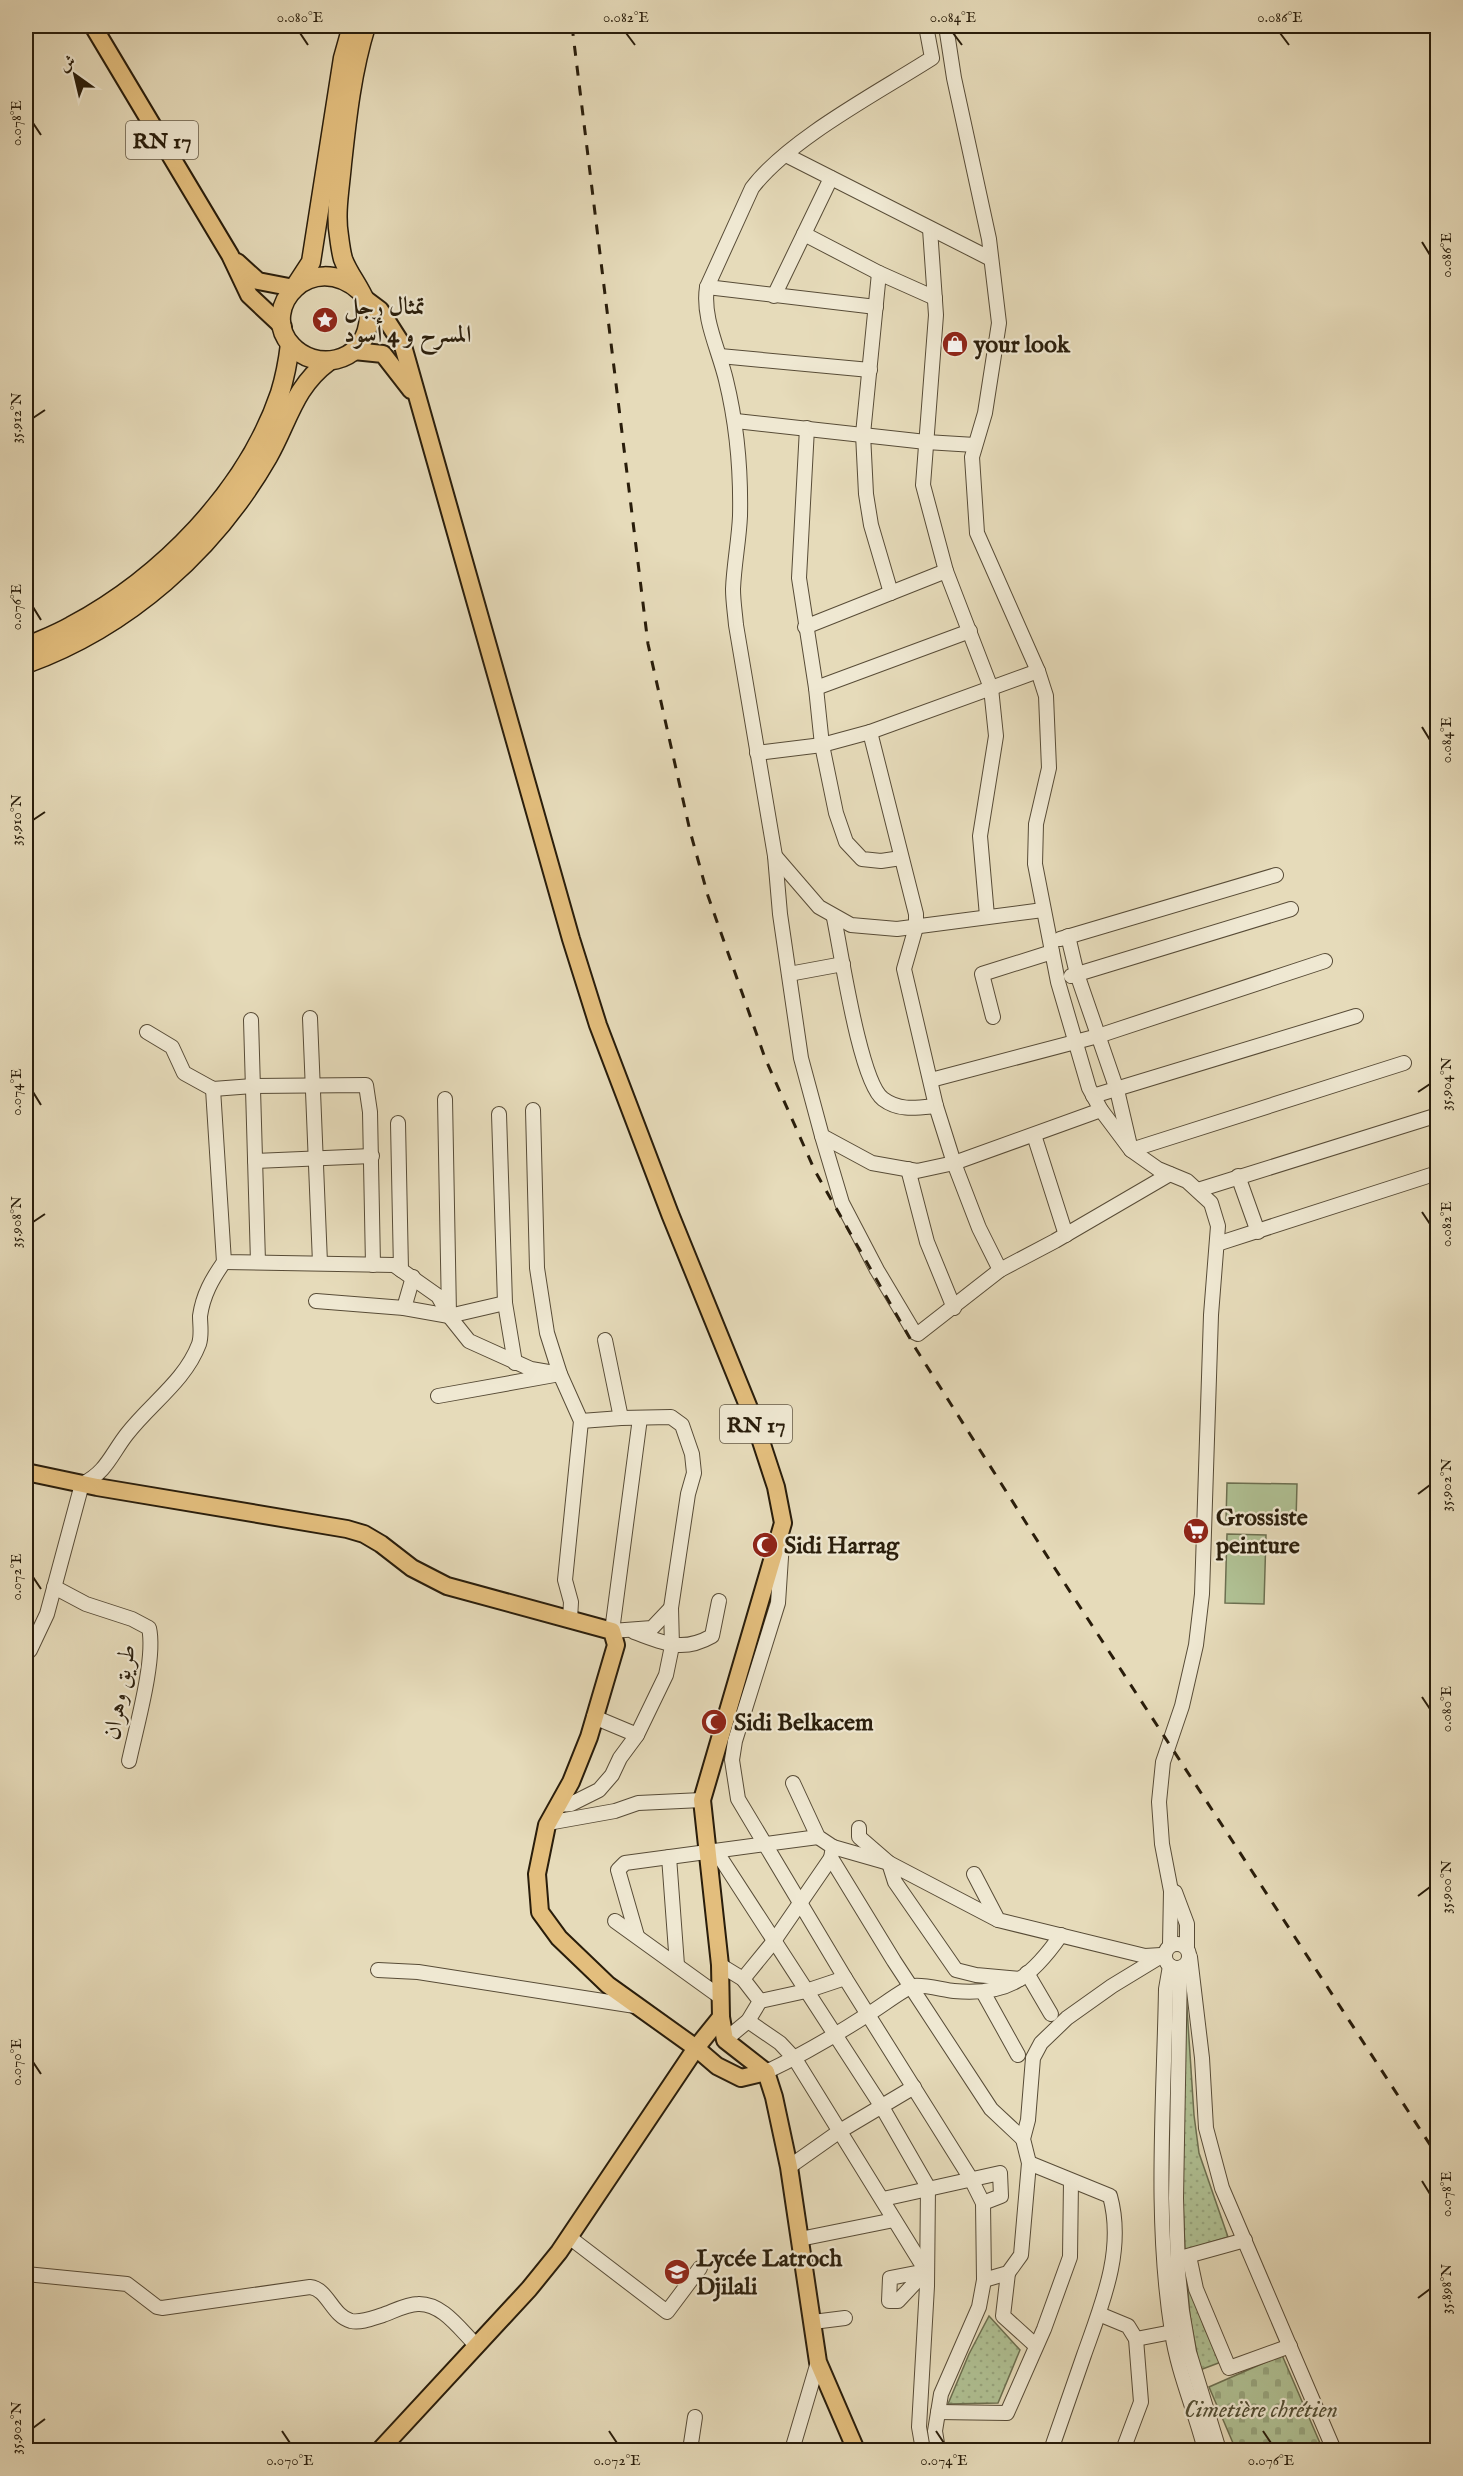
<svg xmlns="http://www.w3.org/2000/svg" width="1463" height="2476" font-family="'IM FELL English',Amiri,serif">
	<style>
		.grass { fill: url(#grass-dots); stroke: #6c6f50; stroke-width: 1.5 }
		.cemetery { fill: url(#cemetery-stones); stroke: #6c6f50; stroke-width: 1.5 }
		.pitch { fill: #b0c194; stroke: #6c6f50; stroke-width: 1.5 }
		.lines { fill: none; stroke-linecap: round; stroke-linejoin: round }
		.minor-casing { stroke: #584c37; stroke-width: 16 }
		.major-casing { stroke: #291d0b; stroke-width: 20 }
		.highway-casing { stroke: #291d0b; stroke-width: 21 }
		.minor { stroke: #efe8d2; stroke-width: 14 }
		.major { stroke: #e3be7d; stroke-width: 16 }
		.highway { stroke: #e3be7d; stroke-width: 18 }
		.rail { stroke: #291d0b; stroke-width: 3; stroke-dasharray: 10 10; stroke-linecap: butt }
		.ticks { fill: none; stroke: #291d0b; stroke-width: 2 }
		.labels { text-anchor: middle; stroke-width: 4.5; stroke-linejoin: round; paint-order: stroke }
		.shield { fill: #efe8d2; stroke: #645a47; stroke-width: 1.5 }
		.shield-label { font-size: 22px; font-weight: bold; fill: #291d0b }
		.poi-label { font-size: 24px; font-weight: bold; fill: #291d0b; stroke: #efe8d2; text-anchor: start }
		.street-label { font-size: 24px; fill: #291d0b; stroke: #efe8d2 }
		.park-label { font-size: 24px; font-style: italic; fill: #524e34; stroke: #efe8d2 }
		.neatline { fill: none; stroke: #291d0b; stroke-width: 2 }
		.ticks-label { font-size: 15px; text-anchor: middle; fill: #291d0b }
	</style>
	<defs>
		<pattern id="grass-dots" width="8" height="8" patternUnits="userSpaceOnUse" patternTransform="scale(1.5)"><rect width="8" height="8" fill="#b0c194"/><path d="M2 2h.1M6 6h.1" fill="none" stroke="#97a57e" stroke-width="1.8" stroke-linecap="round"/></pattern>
		<pattern id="cemetery-stones" width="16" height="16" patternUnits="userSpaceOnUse" patternTransform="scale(1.5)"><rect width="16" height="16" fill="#b0c194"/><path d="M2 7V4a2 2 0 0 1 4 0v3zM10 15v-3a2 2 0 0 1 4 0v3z" fill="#97a57e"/></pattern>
	</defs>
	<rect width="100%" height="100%" fill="#e6dbba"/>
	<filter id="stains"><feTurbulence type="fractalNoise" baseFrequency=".00333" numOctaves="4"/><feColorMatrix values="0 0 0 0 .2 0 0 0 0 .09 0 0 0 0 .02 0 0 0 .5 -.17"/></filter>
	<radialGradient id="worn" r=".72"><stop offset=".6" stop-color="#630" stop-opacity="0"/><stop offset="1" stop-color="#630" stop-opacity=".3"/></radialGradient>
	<g class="grass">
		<path d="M1186,1993L1194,2115L1199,2153L1228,2237L1185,2250L1182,2181Z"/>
		<path d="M1186,2268L1204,2327L1221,2362L1200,2370L1190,2317Z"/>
		<path d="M989,2316L1020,2350L998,2403L948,2404L969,2354Z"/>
	</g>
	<path class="cemetery" d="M1282,2355L1323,2450H1236L1209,2387Z"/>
	<g class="pitch">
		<path d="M1227,1483L1297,1484L1296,1521L1226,1520Z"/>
		<path d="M1227,1534L1266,1535L1264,1604L1225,1603Z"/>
	</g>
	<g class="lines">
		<g class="minor-casing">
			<g id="minor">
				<path d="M926,26L932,58C879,92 789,139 752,188L707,287C702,318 719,350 726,380C737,425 741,469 740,516C739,540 734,564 733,589C733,601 735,613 736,625L775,856L780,914L801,1058L822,1136L872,1163L917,1171L954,1163L1101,1110"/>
				<path d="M946,26L954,78L989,239L999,323L985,413L972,457L977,533L1038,671L1046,696L1049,768L1036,824L1035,864L1058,982L1089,1088L1101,1110L1131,1150L1158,1169L1187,1181L1211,1203L1218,1226L1211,1315L1202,1594L1196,1645L1182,1706L1163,1762L1159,1802L1162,1844L1171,1891L1170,1945"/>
				<path d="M786,155L991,259"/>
				<path d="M930,229L936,315L923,485L946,571L991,688L996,736L980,836L987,916"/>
				<path d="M804,234L879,273L935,298"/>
				<path d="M879,273L863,434L866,494L871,525L891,593"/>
				<path d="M707,287L876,307"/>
				<path d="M774,296L831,178"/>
				<path d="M720,356L870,370"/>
				<path d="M736,421L926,442L975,445"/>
				<path d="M807,428L799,578L816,688L822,745L836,813L846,842L862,859L881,861L901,858"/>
				<path d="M805,627L946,571"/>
				<path d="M816,688L970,631"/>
				<path d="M870,732L916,914V927L904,969L936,1106L954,1163L979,1228L1000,1270"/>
				<path d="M757,753L822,745L870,732L1038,671"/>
				<path d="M775,856L819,907L851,925L897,929L1043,910"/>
				<path d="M834,918C841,951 860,1082 883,1099C899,1111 916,1108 936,1106"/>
				<path d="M1068,936L1077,974L1117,1090L1131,1150L1404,1063"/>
				<path d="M1060,939L1276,875"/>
				<path d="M789,974L843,964"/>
				<path d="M1071,976L1291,909"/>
				<path d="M993,1017L982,974L1052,952"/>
				<path d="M310,1018L320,1263"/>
				<path d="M251,1020L258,1262"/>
				<path d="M147,1032L172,1047L184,1073L213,1089L253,1086L366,1085L370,1112L373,1265"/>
				<path d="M931,1080L1098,1036L1325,961"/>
				<path d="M213,1089L224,1262L394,1265L438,1296L449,1316L469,1341L531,1369L560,1374L438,1396"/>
				<path d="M1093,1096L1356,1016"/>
				<path d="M445,1099L449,1314"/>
				<path d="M533,1110L537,1268L547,1333L560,1374L581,1421L565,1580L571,1602L570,1619"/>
				<path d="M499,1114L505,1303L515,1363"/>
				<path d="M398,1123L401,1270"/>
				<path d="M1034,1135L1066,1235"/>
				<path d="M822,1136L842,1203L877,1270L914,1332L918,1334L1000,1270L1055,1241L1170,1174"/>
				<path d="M255,1161L372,1156"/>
				<path d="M908,1169L927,1242L954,1308"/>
				<path d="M1238,1176L1258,1232"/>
				<path d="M1198,1190L1438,1115"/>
				<path d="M1217,1244L1431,1175"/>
				<path d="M316,1301L404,1308L449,1316L505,1303"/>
				<path d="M404,1308L413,1277"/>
				<path d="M605,1340L621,1418"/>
				<path d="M640,1418L612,1631L652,1628L671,1608"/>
				<path d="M581,1421L621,1418L671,1417L682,1425L692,1454L694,1473L688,1494L671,1608L672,1646L666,1675L637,1735L594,1717"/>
				<path d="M782,1542L778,1603L735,1741L732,1760L738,1799L845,1978L971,2179L983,2203L984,2280L979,2307L941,2394L935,2431L938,2450"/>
				<path d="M54,1587L86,1604L132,1619L149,1628C156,1659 136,1728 129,1761"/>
				<path d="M634,1632C664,1643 682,1653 712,1636L719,1601"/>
				<path d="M26,1654L30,1650L47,1614L82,1484C106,1473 112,1453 127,1434C151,1403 185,1381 199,1344C202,1335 200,1325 200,1316C203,1295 212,1279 224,1262"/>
				<path d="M793,1783L818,1837L833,1847L831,1858L894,1961L991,2109L1023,2139"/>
				<path d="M558,1805L571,1804L599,1790L612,1775L620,1758L637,1735"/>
				<path d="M548,1823L615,1811L638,1803L702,1800"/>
				<path d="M859,1828V1837L889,1863L895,1882L956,1970L976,1975L1020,1979"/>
				<path d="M833,1847L889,1863L998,1920"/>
				<path d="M716,1851L882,2107L928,2187L927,2286L919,2427L923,2450"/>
				<path d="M669,1857L677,1965"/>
				<path d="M974,1874L998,1920L1145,1956L1161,1955"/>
				<path d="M1175,1892L1187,1924V1947"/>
				<path d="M615,1921L719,1996"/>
				<path d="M637,1936L618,1870L625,1863L818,1837"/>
				<circle cx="1177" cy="1956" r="12"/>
				<path d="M1190,1957L1202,2058L1206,2128L1222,2188L1334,2450"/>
				<path d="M720,1965L743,1979L760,2001L748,2021L725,2040"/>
				<path d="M1170,1966L1166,1989C1164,2103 1154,2218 1172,2332C1178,2373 1195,2410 1205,2450"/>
				<path d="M1180,1968L1176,2198L1178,2272L1182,2311L1189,2352L1219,2450"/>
				<path d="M378,1970L418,1972L635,2006"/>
				<path d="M1027,1973L1051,2014"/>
				<path d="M743,1979L774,1941L831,1858"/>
				<path d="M983,1992L1018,2055"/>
				<path d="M760,2001L806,1991L845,1978"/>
				<path d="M748,2021L780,2043L795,2059L926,2271"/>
				<path d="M766,2072C802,2055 836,2035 870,2013C879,2008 905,1988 913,1986C922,1984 944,1990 954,1991C1008,1996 1031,1978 1061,1935"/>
				<path d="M1029,2163L1110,2196C1125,2250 1102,2304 1084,2355C1073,2387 1062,2419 1051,2450"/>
				<path d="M789,2167L840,2131L914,2087"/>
				<path d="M883,2199L1000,2173L1001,2196L983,2203"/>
				<path d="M569,2237L667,2312L700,2268"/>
				<path d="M800,2239L894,2220"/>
				<path d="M1189,2256L1196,2289L1229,2368L1290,2346"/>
				<path d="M1180,2258L1245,2240"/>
				<path d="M926,2271L898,2301H889L890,2278Z"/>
				<path d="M1008,2273L1003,2316L1035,2345"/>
				<path d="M26,2274L127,2284L157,2307L162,2308L310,2287C328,2289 332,2316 351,2321C362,2323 373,2318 383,2315C394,2311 407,2304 418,2304C443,2303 461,2331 477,2346"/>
				<path d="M984,2280L1008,2273L1021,2255L1029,2163L1023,2139L1028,2120L1033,2058L1041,2043L1067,2018L1112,1986L1163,1955"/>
				<path d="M1099,2314L1128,2326L1136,2339L1141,2402L1123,2450"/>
				<path d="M813,2322L845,2318"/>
				<path d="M1136,2339L1172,2332"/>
				<path d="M938,2412L1007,2413L1044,2329L1070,2257L1071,2181"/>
				<path d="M690,2450L695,2417"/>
				<path d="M792,2450L818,2362"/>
			</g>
		</g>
		<g class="major-casing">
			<g id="major">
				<path d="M93,26L230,255L249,295L283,327"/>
				<path d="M237,262L258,281L294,288"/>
				<path d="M364,298L380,310L403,346L571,939L598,1025L670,1214L755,1423L776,1487L783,1523L702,1800L720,1965L721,2017L725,2040L766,2072L774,2097L789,2167L818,2362L856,2450"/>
				<path d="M354,351L383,354L411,390"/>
				<path d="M26,1472L97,1487L347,1529L364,1534L381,1544L412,1568L447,1586L612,1631L616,1645L589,1737L571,1782L547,1825L537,1874L540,1912L559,1938L608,1985L696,2048L717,2066L741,2078L766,2072"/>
				<path d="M380,2450L529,2289L559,2252L696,2048L721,2017"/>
			</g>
		</g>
		<g class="highway-casing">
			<g id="highway">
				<path d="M296,285L311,262L343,58L352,26"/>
				<path d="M360,291C312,249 258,307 291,345C315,372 362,363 368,325C373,300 351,281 343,259C341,252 340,244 339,236C335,213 340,188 342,164C347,117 352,71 366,26"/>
				<path d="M26,647C41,640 57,634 71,626C161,578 247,491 280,393C285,377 288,361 290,344"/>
				<path d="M26,664C128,627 214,551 268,457C288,422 294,387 328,362"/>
			</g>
		</g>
		<use href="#minor" class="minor"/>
		<use href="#major" class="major"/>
		<use href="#highway" class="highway"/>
		<path class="rail" d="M572,26L648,644L690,831L708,896L765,1058L815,1171L916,1349L1054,1567L1438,2157"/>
	</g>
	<path class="ticks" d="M300,33L308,45M626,33L635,45M953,33L962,45M1280,33L1289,45M33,123L41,135M1422,242L1430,255M33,418L45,410M33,607L41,620M1422,727L1430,740M33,820L45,812M33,1092L41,1105M1418,1092L1430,1084M1422,1212L1430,1224M33,1222L45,1214M1418,1494L1430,1485M33,1577L41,1589M1422,1697L1430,1709M1418,1896L1430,1887M33,2062L41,2074M1422,2181L1430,2194M1418,2298L1430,2289M33,2428L45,2419M282,2431L290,2443M609,2431L617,2443M936,2431L944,2443M1263,2431L1271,2443"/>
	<defs>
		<g id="sight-disc" transform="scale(1.35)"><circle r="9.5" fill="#8f2418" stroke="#efe8d2"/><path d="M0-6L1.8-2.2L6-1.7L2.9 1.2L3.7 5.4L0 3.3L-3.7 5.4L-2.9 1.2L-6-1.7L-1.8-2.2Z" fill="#fff"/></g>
		<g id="shop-disc" transform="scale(1.35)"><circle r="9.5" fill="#8f2418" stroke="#efe8d2"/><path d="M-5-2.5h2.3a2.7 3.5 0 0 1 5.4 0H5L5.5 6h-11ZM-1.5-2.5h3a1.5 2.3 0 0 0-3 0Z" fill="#fff"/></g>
		<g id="supermarket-disc" transform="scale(1.35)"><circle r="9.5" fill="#8f2418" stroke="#efe8d2"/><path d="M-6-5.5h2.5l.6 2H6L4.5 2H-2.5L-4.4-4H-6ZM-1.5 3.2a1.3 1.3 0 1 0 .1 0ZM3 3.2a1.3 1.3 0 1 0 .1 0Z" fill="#fff"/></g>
		<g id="mosque-disc" transform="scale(1.35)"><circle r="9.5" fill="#8f2418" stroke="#efe8d2"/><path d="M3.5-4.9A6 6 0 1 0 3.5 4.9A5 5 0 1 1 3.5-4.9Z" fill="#fff"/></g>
		<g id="school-disc" transform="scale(1.35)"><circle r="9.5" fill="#8f2418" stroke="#efe8d2"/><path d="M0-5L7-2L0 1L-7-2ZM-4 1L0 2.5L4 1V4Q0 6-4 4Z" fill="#fff"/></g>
	</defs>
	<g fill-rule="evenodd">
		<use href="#sight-disc" x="325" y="320"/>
		<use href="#shop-disc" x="955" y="344"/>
		<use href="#supermarket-disc" x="1196" y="1531"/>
		<use href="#mosque-disc" x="765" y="1545"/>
		<use href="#mosque-disc" x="714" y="1722"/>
		<use href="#school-disc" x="677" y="2272"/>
	</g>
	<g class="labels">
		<g class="shield">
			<rect x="126" y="121" width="72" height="38" rx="4.5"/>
			<rect x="720" y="1405" width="72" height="38" rx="4.5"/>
		</g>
		<g class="shield-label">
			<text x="162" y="148">RN 17</text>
			<text x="756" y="1432">RN 17</text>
		</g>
		<g class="poi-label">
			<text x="344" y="314">تمثال رجل<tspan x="344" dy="28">المسرح و 4 أسود</tspan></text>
			<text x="974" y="352">your look</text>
			<text x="1216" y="1525">Grossiste<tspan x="1216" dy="28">peinture</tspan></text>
			<text x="784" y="1553">Sidi Harrag</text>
			<text x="734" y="1730">Sidi Belkacem</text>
			<text x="696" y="2266">Lycée Latroch<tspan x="696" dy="28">Djilali</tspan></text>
		</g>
		<g class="street-label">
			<text transform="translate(119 1692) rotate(-80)" y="8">طريق وهران</text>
		</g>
		<g class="park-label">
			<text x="1261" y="2417">Cimetière chrétien</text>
		</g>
	</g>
	<rect width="1463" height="2476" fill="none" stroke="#e6dbba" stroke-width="66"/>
	<g transform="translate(75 75) rotate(326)" stroke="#efe8d2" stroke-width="4.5" paint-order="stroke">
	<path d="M0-4.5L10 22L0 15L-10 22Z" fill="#291d0b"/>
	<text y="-9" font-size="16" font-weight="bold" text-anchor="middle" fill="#291d0b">ش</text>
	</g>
	<rect x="33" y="33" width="1397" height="2410" class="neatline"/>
	<g class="ticks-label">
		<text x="300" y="22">0.080°E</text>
		<text x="626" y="22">0.082°E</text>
		<text x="953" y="22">0.084°E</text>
		<text x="1280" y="22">0.086°E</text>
		<text transform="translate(16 123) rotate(-90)" y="5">0.078°E</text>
		<text transform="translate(1446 255) rotate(-90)" y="5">0.086°E</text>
		<text transform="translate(16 418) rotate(-90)" y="5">35.912°N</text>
		<text transform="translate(16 607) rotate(-90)" y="5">0.076°E</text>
		<text transform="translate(1446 740) rotate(-90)" y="5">0.084°E</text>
		<text transform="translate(16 820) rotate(-90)" y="5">35.910°N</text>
		<text transform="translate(1446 1084) rotate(-90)" y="5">35.904°N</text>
		<text transform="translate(16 1092) rotate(-90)" y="5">0.074°E</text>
		<text transform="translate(16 1222) rotate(-90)" y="5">35.908°N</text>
		<text transform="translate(1446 1224) rotate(-90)" y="5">0.082°E</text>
		<text transform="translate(1446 1485) rotate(-90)" y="5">35.902°N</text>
		<text transform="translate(16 1577) rotate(-90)" y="5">0.072°E</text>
		<text transform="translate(1446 1709) rotate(-90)" y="5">0.080°E</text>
		<text transform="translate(1446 1887) rotate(-90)" y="5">35.900°N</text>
		<text transform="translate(16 2062) rotate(-90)" y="5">0.070°E</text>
		<text transform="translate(1446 2194) rotate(-90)" y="5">0.078°E</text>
		<text transform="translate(1446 2289) rotate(-90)" y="5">35.898°N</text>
		<text transform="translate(16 2428) rotate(-90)" y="5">35.902°N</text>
		<text x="290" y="2465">0.070°E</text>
		<text x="617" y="2465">0.072°E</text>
		<text x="944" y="2465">0.074°E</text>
		<text x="1271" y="2465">0.076°E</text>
	</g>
	<rect width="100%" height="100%" filter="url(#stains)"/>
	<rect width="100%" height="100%" fill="url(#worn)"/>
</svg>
